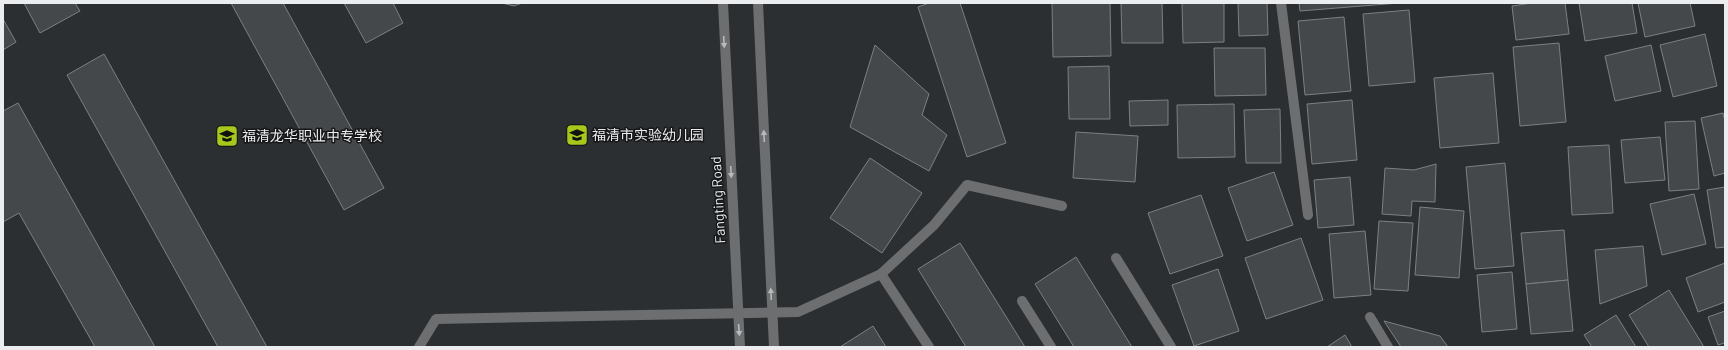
<svg xmlns="http://www.w3.org/2000/svg" width="1728" height="350" font-family="Barlow,'Noto Sans SC',sans-serif">
	<style>
		.building { fill: #45484b; stroke: #7c8083 }
		.lines { fill: none; stroke-linecap: round; stroke-linejoin: round }
		.minor { stroke: #6c6e6f; stroke-width: 10 }
		.oneway { fill: #b8babc }
		.labels { text-anchor: middle; stroke-width: 3; stroke-linejoin: round; paint-order: stroke }
		.poi-label { font-size: 14px; fill: #ebedef; stroke: #151718; text-anchor: start }
		.street-label { font-size: 14px; fill: #ebedef; stroke: #151718 }
	</style>
	<rect width="100%" height="100%" fill="#2c2f32"/>
	<g class="building">
		<path d="M24,3H75L80,11L40,33Z"/>
		<path d="M231,3H283L384,188L344,210Z"/>
		<path d="M344,3H393L403,23L366,43Z"/>
		<path d="M502,3H522L514,6Z"/>
		<path d="M929,3H960L1006,143L967,157L918,7Z"/>
		<path d="M1052,3H1110L1111,56L1053,57Z"/>
		<path d="M1121,3H1162L1163,43H1122Z"/>
		<path d="M1182,3H1224V42L1183,43Z"/>
		<path d="M1238,3H1267L1268,35L1239,36Z"/>
		<path d="M1299,3H1399L1300,11Z"/>
		<path d="M1532,3H1565L1569,34L1516,40L1512,6Z"/>
		<path d="M1579,3H1632L1637,33L1585,41Z"/>
		<path d="M1638,3H1690L1695,26L1645,37Z"/>
		<path d="M1409,10L1415,82L1369,86L1363,14Z"/>
		<path d="M1344,17L1351,91L1305,95L1298,21Z"/>
		<path d="M3,19L16,42L3,50Z"/>
		<path d="M1705,34L1717,86L1673,97L1660,45Z"/>
		<path d="M1559,43L1566,122L1520,126L1513,47Z"/>
		<path d="M875,45L929,94L922,115L947,135L929,171L850,127Z"/>
		<path d="M1651,45L1661,91L1615,101L1605,56Z"/>
		<path d="M1214,48H1265L1266,95L1215,96Z"/>
		<path d="M104,54L267,347H218L67,75Z"/>
		<path d="M1109,66L1110,119H1069L1068,67Z"/>
		<path d="M1493,73L1499,143L1440,148L1434,78Z"/>
		<path d="M1168,100V125L1130,126L1129,101Z"/>
		<path d="M1352,100L1357,160L1312,164L1307,104Z"/>
		<path d="M18,103L155,347H95L19,213L3,222V111Z"/>
		<path d="M1234,104L1235,157L1178,158L1177,105Z"/>
		<path d="M1280,109L1281,163H1246L1244,110Z"/>
		<path d="M1723,113L1725,121V173L1714,176L1701,118Z"/>
		<path d="M1695,121L1699,189L1669,191L1665,122Z"/>
		<path d="M1076,132L1138,136L1135,182L1073,178Z"/>
		<path d="M1660,137L1665,180L1625,183L1621,140Z"/>
		<path d="M1609,145L1613,213L1572,215L1568,147Z"/>
		<path d="M870,158L922,193L882,253L830,218Z"/>
		<path d="M1505,163L1514,266L1475,269L1466,167Z"/>
		<path d="M1436,164L1435,202L1412,201L1411,216L1382,214L1385,168L1414,170Z"/>
		<path d="M1274,172L1293,225L1247,241L1228,188Z"/>
		<path d="M1350,177L1354,225L1318,228L1314,180Z"/>
		<path d="M1725,187V247L1716,248L1707,190Z"/>
		<path d="M1694,194L1706,244L1662,255L1650,204Z"/>
		<path d="M1201,195L1223,256L1170,274L1148,213Z"/>
		<path d="M1420,207L1464,211L1459,278L1415,275Z"/>
		<path d="M1379,221L1413,223L1408,291L1374,289Z"/>
		<path d="M1564,230L1568,280L1526,284L1521,233Z"/>
		<path d="M1365,231L1371,295L1334,298L1329,234Z"/>
		<path d="M1301,238L1323,300L1266,319L1245,258Z"/>
		<path d="M960,243L1025,347H966L918,269Z"/>
		<path d="M1643,246L1647,286L1600,304L1595,250Z"/>
		<path d="M1076,257L1132,347H1074L1035,284Z"/>
		<path d="M1725,263V302L1698,312L1686,278Z"/>
		<path d="M1218,269L1239,331L1194,346L1172,285Z"/>
		<path d="M1512,272L1517,329L1482,332L1477,275Z"/>
		<path d="M1568,280L1573,331L1531,334L1526,284Z"/>
		<path d="M1669,290L1704,347H1649L1629,315Z"/>
		<path d="M1725,311V343L1718,345L1708,317Z"/>
		<path d="M1616,315L1636,347H1592L1584,335Z"/>
		<path d="M1384,321L1440,336L1448,347H1401Z"/>
		<path d="M873,326L886,347H840Z"/>
		<path d="M1345,335L1352,347H1327Z"/>
	</g>
	<g class="lines">
		<g class="minor">
			<path d="M723,3L740,347"/>
			<path d="M758,3L774,347"/>
			<path d="M1281,3L1308,215"/>
			<path d="M1116,258L1171,347"/>
			<path d="M881,274L929,347"/>
			<path d="M1022,301L1051,347"/>
			<path d="M1370,317L1388,347"/>
			<path d="M419,347L436,319L798,312L881,274L934,225L967,185L1062,206"/>
		</g>
	</g>
	<defs><path id="oneway-solid" d="M-6-.8H1V-3.2L6.5 0L1 3.2V.8H-6Z"/></defs>
	<g class="oneway">
		<use href="#oneway-solid" transform="translate(724 42) rotate(87)"/>
		<use href="#oneway-solid" transform="translate(764 136) rotate(-93)"/>
		<use href="#oneway-solid" transform="translate(731 172) rotate(87)"/>
		<use href="#oneway-solid" transform="translate(771 294) rotate(-93)"/>
		<use href="#oneway-solid" transform="translate(739 330) rotate(86)"/>
	</g>
	<defs>
		<g id="school-square" transform="scale(1.15)"><rect x="-9" y="-9" width="18" height="18" rx="4" fill="#a8c71c" stroke="#151718"/><path d="M0-5L7-2L0 1L-7-2ZM-4 1L0 2.5L4 1V4Q0 6-4 4Z" fill="#111"/></g>
	</defs>
	<g fill-rule="evenodd">
		<use href="#school-square" x="577" y="135"/>
		<use href="#school-square" x="227" y="136"/>
	</g>
	<g class="labels">
		<g class="poi-label">
			<text x="592" y="140">福清市实验幼儿园</text>
			<text x="242" y="141">福清龙华职业中专学校</text>
		</g>
		<g class="street-label">
			<text transform="translate(718 200) rotate(-93)" y="5">Fangting Road</text>
		</g>
	</g>
	<rect width="1728" height="350" fill="none" stroke="#ebedef" stroke-width="8"/>
</svg>
